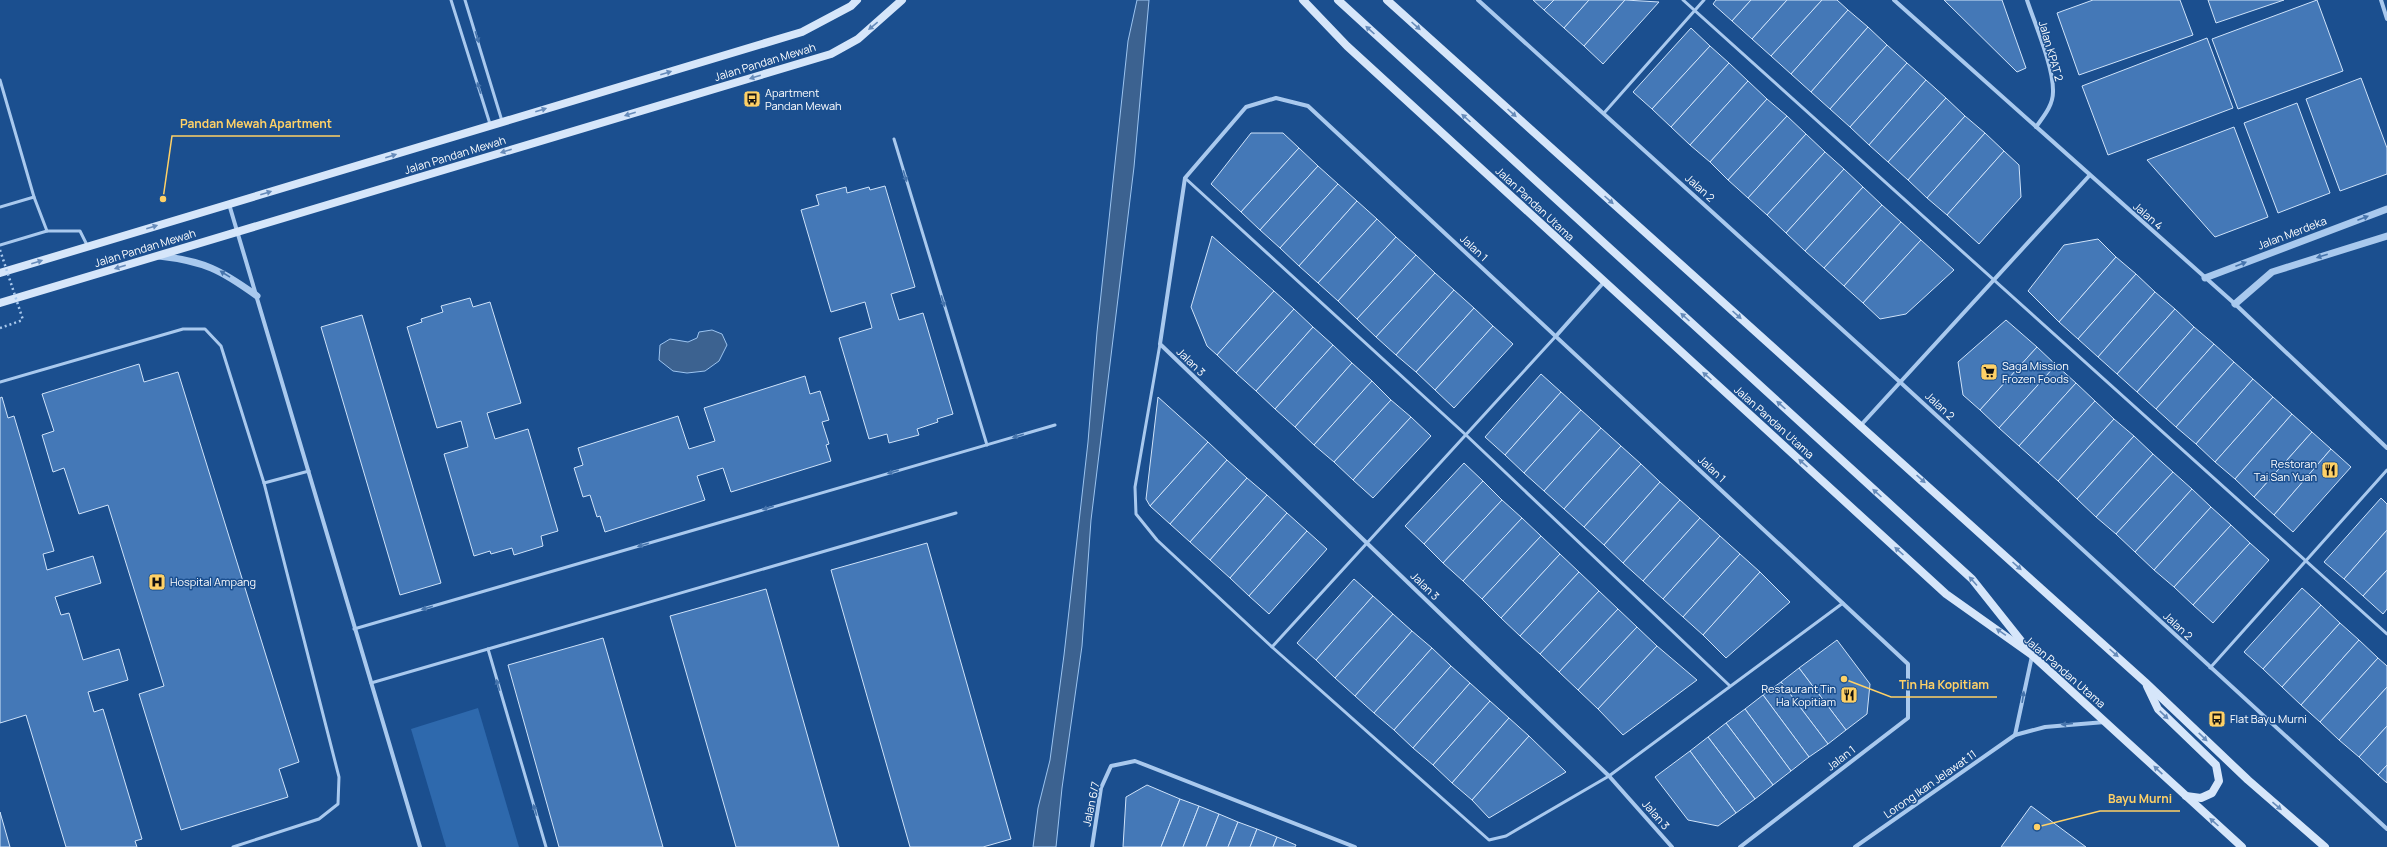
<svg xmlns="http://www.w3.org/2000/svg" width="2387" height="847" font-family="Manrope,sans-serif">
	<style>
		.green { fill: #2e69ad }
		.water { fill: #3c6290; stroke: #9cc4f0 }
		.building { fill: #4478b7; stroke: #cfe3fa }
		.lines { fill: none; stroke-linecap: round; stroke-linejoin: round }
		.path { stroke: #a9c9ee; stroke-width: 2.5; stroke-dasharray: 2 3; stroke-linecap: butt }
		.service { stroke: #a9c9ee; stroke-width: 3 }
		.minor { stroke: #a9c9ee; stroke-width: 4 }
		.tertiary { stroke: #a9c9ee; stroke-width: 7 }
		.secondary { stroke: #d6e6fa; stroke-width: 8 }
		.path-bridge { stroke: #a9c9ee; stroke-width: 2.5; stroke-dasharray: 2 3; stroke-linecap: butt }
		.oneway { fill: #668bba }
		.oneway2 { fill: #4674ac }
		.labels { text-anchor: middle; stroke-width: 3; stroke-linejoin: round; paint-order: stroke }
		.street-label { font-size: 11px; fill: #fff; stroke: #1b4f8f }
		.poi-label { font-size: 11px; fill: #fff; stroke: #1b4f8f; text-anchor: start }
		.leader { fill: none; stroke: #ffd166; stroke-width: 1.5 }
		.callout-dot { fill: #ffd166; stroke: #1b4f8f; stroke-width: 1.5 }
		.callout-label { font-size: 12px; text-anchor: middle; font-weight: bold; fill: #ffd166; stroke: #1b4f8f; stroke-width: 3; stroke-linejoin: round; paint-order: stroke }
	</style>
	<rect width="100%" height="100%" fill="#1b4f8f"/>
	<path class="green" d="M478,708L519,847H446L411,729Z"/>
	<g class="water">
		<path d="M1137,0H1149L1134,167L1091,520L1082,646L1062,788L1056,847H1033L1038,808L1050,760L1064,655L1088,442L1097,332L1128,41Z"/>
		<path d="M712,330L722,334L727,345L719,361L705,371L687,373L673,371L659,360L660,345L670,339L688,342L697,338L699,332Z"/>
	</g>
	<g class="building">
		<path d="M1533,0H1554L1544,10Z"/>
		<path d="M1554,0H1589L1564,28L1544,10Z"/>
		<path d="M1589,0H1625L1584,46L1564,28Z"/>
		<path d="M1625,0L1659,2L1603,64L1584,46Z"/>
		<path d="M1716,0H1751L1732,21L1713,4Z"/>
		<path d="M1751,0H1787L1752,39L1732,21Z"/>
		<path d="M1787,0H1822L1771,56L1752,39Z"/>
		<path d="M1822,0H1837L1848,10L1791,74L1771,56Z"/>
		<path d="M1944,0H2002L2026,68L2017,72Z"/>
		<path d="M2093,0H2180L2193,35L2079,75L2057,13Z"/>
		<path d="M2208,0H2284L2216,23Z"/>
		<path d="M2317,0L2343,71L2238,109L2212,39Z"/>
		<path d="M1848,10L1868,27L1811,92L1791,74Z"/>
		<path d="M1868,27L1887,45L1830,109L1811,92Z"/>
		<path d="M1691,28L1710,46L1652,109L1633,92Z"/>
		<path d="M2207,38L2233,108L2108,155L2082,86Z"/>
		<path d="M1887,45L1907,63L1850,127L1830,109Z"/>
		<path d="M1710,46L1729,63L1671,127L1652,109Z"/>
		<path d="M1729,63L1748,81L1690,145L1671,127Z"/>
		<path d="M1907,63L1926,80L1869,145L1850,127Z"/>
		<path d="M2361,78L2387,148V174L2340,191L2306,99Z"/>
		<path d="M1926,80L1946,98L1888,162L1869,145Z"/>
		<path d="M1748,81L1767,99L1710,162L1690,145Z"/>
		<path d="M1946,98L1965,116L1908,180L1888,162Z"/>
		<path d="M1767,99L1787,116L1728,180L1710,162Z"/>
		<path d="M2297,103L2330,193L2278,213L2244,123Z"/>
		<path d="M1787,116L1806,134L1748,198L1728,180Z"/>
		<path d="M1965,116L1985,133L1927,198L1908,180Z"/>
		<path d="M2234,127L2268,217L2215,237L2147,160Z"/>
		<path d="M1251,133H1283L1299,148L1241,212L1211,184Z"/>
		<path d="M1985,133L2004,151L1947,215L1927,198Z"/>
		<path d="M1806,134L1825,152L1767,215L1748,198Z"/>
		<path d="M1299,148L1318,166L1260,230L1241,212Z"/>
		<path d="M2004,151L2019,165L2021,197L1979,244L1947,215Z"/>
		<path d="M1825,152L1844,169L1786,233L1767,215Z"/>
		<path d="M1318,166L1338,184L1280,248L1260,230Z"/>
		<path d="M1844,169L1863,187L1805,251L1786,233Z"/>
		<path d="M1338,184L1357,201L1299,266L1280,248Z"/>
		<path d="M885,186L915,287L891,294L899,320L923,313L953,414L937,419L938,422L917,429L919,435L889,443L887,434L869,439L839,338L872,328L865,302L831,312L801,210L819,205L816,195L846,187L847,193L869,187L870,190Z"/>
		<path d="M1863,187L1882,205L1824,268L1805,251Z"/>
		<path d="M1357,201L1377,219L1318,283L1299,266Z"/>
		<path d="M1882,205L1901,222L1844,286L1824,268Z"/>
		<path d="M1377,219L1396,237L1338,301L1318,283Z"/>
		<path d="M1901,222L1921,240L1863,303L1844,286Z"/>
		<path d="M1212,236L1274,291L1217,355L1207,346L1191,307Z"/>
		<path d="M1396,237L1416,255L1357,319L1338,301Z"/>
		<path d="M2098,239L2116,257L2059,322L2028,291L2064,245Z"/>
		<path d="M1921,240L1954,270L1906,314L1880,319L1863,303Z"/>
		<path d="M1416,255L1435,273L1376,337L1357,319Z"/>
		<path d="M2116,257L2136,274L2078,339L2059,322Z"/>
		<path d="M1435,273L1454,290L1396,355L1376,337Z"/>
		<path d="M2136,274L2155,292L2098,357L2078,339Z"/>
		<path d="M1454,290L1474,308L1416,372L1396,355Z"/>
		<path d="M1274,291L1294,309L1236,373L1217,355Z"/>
		<path d="M2155,292L2175,309L2117,374L2098,357Z"/>
		<path d="M470,298L473,307L490,302L521,403L487,413L495,439L528,429L558,531L541,536L543,546L514,555L512,548L491,554L490,551L474,556L444,454L468,447L461,421L437,428L407,327L422,322L421,319L443,312L441,306Z"/>
		<path d="M1474,308L1493,326L1435,390L1416,372Z"/>
		<path d="M1294,309L1313,327L1256,391L1236,373Z"/>
		<path d="M2175,309L2194,327L2137,392L2117,374Z"/>
		<path d="M362,315L441,583L400,595L321,327Z"/>
		<path d="M2006,320L2037,347L1980,410L1963,395L1958,362Z"/>
		<path d="M1493,326L1513,344L1454,408L1435,390Z"/>
		<path d="M1313,327L1333,345L1275,409L1256,391Z"/>
		<path d="M2194,327L2214,344L2156,409L2137,392Z"/>
		<path d="M2214,344L2234,362L2176,427L2156,409Z"/>
		<path d="M1333,345L1352,363L1295,427L1275,409Z"/>
		<path d="M2037,347L2056,365L1999,428L1980,410Z"/>
		<path d="M2234,362L2253,379L2196,444L2176,427Z"/>
		<path d="M1352,363L1372,381L1314,445L1295,427Z"/>
		<path d="M139,364L144,382L178,372L299,762L279,769L288,797L181,830L139,694L164,686L108,505L79,514L64,468L53,472L42,435L54,431L42,394Z"/>
		<path d="M2056,365L2076,383L2019,446L1999,428Z"/>
		<path d="M1541,374L1561,392L1505,455L1485,437Z"/>
		<path d="M805,376L810,394L820,391L829,420L822,422L829,444L826,445L831,461L731,492L723,468L697,476L705,500L605,532L600,516L597,517L590,495L583,497L574,468L583,465L578,448L678,416L689,449L715,441L704,408Z"/>
		<path d="M2253,379L2273,397L2215,462L2196,444Z"/>
		<path d="M1372,381L1391,400L1334,462L1314,445Z"/>
		<path d="M2076,383L2095,401L2038,463L2019,446Z"/>
		<path d="M1561,392L1581,410L1524,473L1505,455Z"/>
		<path d="M2,397L8,418L14,416L54,551L43,554L47,570L93,556L101,583L55,597L61,615L69,613L83,660L119,649L128,680L88,692L94,712L103,709L142,839L135,841L137,847H66L26,715L0,723V398Z"/>
		<path d="M1158,397L1208,442L1150,506L1146,499Z"/>
		<path d="M2273,397L2292,414L2235,479L2215,462Z"/>
		<path d="M1391,400L1411,417L1353,480L1334,462Z"/>
		<path d="M2095,401L2114,419L2058,481L2038,463Z"/>
		<path d="M1581,410L1601,428L1544,491L1524,473Z"/>
		<path d="M2292,414L2312,432L2254,497L2235,479Z"/>
		<path d="M1411,417L1431,436L1373,498L1353,480Z"/>
		<path d="M2114,419L2134,436L2077,499L2058,481Z"/>
		<path d="M1601,428L1621,446L1564,509L1544,491Z"/>
		<path d="M2312,432L2331,449L2274,515L2254,497Z"/>
		<path d="M2134,436L2153,454L2096,517L2077,499Z"/>
		<path d="M1208,442L1227,460L1170,524L1150,506Z"/>
		<path d="M1621,446L1641,464L1584,527L1564,509Z"/>
		<path d="M2331,449L2351,467L2293,532L2274,515Z"/>
		<path d="M2153,454L2173,472L2116,534L2096,517Z"/>
		<path d="M1227,460L1247,478L1190,542L1170,524Z"/>
		<path d="M1464,463L1483,481L1424,544L1405,526Z"/>
		<path d="M1641,464L1660,482L1604,545L1584,527Z"/>
		<path d="M2173,472L2192,489L2135,552L2116,534Z"/>
		<path d="M1247,478L1267,495L1210,560L1190,542Z"/>
		<path d="M1483,481L1502,500L1443,563L1424,544Z"/>
		<path d="M1660,482L1680,500L1623,563L1604,545Z"/>
		<path d="M2192,489L2211,507L2154,570L2135,552Z"/>
		<path d="M1267,495L1287,513L1230,578L1210,560Z"/>
		<path d="M2381,498L2387,504V530L2344,579L2324,562Z"/>
		<path d="M1502,500L1522,518L1463,581L1443,563Z"/>
		<path d="M1680,500L1700,518L1643,581L1623,563Z"/>
		<path d="M2211,507L2231,525L2174,587L2154,570Z"/>
		<path d="M1287,513L1307,531L1249,596L1230,578Z"/>
		<path d="M1522,518L1541,536L1482,599L1463,581Z"/>
		<path d="M1700,518L1720,536L1663,599L1643,581Z"/>
		<path d="M2231,525L2250,543L2193,605L2174,587Z"/>
		<path d="M2387,530V570L2363,596L2344,579Z"/>
		<path d="M1307,531L1327,549L1269,614L1249,596Z"/>
		<path d="M1541,536L1560,554L1501,618L1482,599Z"/>
		<path d="M1720,536L1740,554L1683,617L1663,599Z"/>
		<path d="M927,543L1011,839L983,847H910L831,570Z"/>
		<path d="M2250,543L2269,560L2213,623L2193,605Z"/>
		<path d="M1560,554L1579,572L1520,636L1501,618Z"/>
		<path d="M1740,554L1760,572L1703,635L1683,617Z"/>
		<path d="M2387,570V609L2383,614L2363,596Z"/>
		<path d="M1579,572L1599,591L1540,654L1520,636Z"/>
		<path d="M1760,572L1790,602L1726,658L1703,635Z"/>
		<path d="M1354,579L1373,596L1316,660L1297,643Z"/>
		<path d="M2302,588L2321,605L2263,669L2244,652Z"/>
		<path d="M766,589L839,847H736L670,616Z"/>
		<path d="M1599,591L1618,609L1559,672L1540,654Z"/>
		<path d="M1373,596L1393,614L1335,678L1316,660Z"/>
		<path d="M2321,605L2340,623L2282,687L2263,669Z"/>
		<path d="M1618,609L1637,627L1578,690L1559,672Z"/>
		<path d="M1393,614L1412,631L1355,696L1335,678Z"/>
		<path d="M2340,623L2359,640L2301,705L2282,687Z"/>
		<path d="M1637,627L1657,646L1598,709L1578,690Z"/>
		<path d="M1412,631L1432,648L1374,713L1355,696Z"/>
		<path d="M603,638L663,847H559L508,665Z"/>
		<path d="M1837,640L1870,684L1867,714L1846,730L1799,668Z"/>
		<path d="M2359,640L2378,658L2320,722L2301,705Z"/>
		<path d="M1657,646L1697,680L1623,735L1598,709Z"/>
		<path d="M1432,648L1451,666L1394,730L1374,713Z"/>
		<path d="M2378,658L2387,666V687L2339,740L2320,722Z"/>
		<path d="M1451,666L1470,683L1413,748L1394,730Z"/>
		<path d="M1799,668L1846,730L1828,744L1781,682Z"/>
		<path d="M1781,682L1828,744L1809,757L1763,695Z"/>
		<path d="M1470,683L1490,701L1433,765L1413,748Z"/>
		<path d="M2387,687V726L2359,757L2339,740Z"/>
		<path d="M1763,695L1809,757L1791,771L1745,709Z"/>
		<path d="M1490,701L1509,718L1452,783L1433,765Z"/>
		<path d="M1745,709L1791,771L1773,785L1726,723Z"/>
		<path d="M1509,718L1529,736L1472,800L1452,783Z"/>
		<path d="M1726,723L1773,785L1755,799L1708,737Z"/>
		<path d="M2387,726V765L2378,775L2359,757Z"/>
		<path d="M1529,736L1566,772L1489,818L1472,800Z"/>
		<path d="M1708,737L1755,799L1736,813L1690,751Z"/>
		<path d="M1690,751L1736,813L1718,826L1688,820L1655,777Z"/>
		<path d="M2387,765V783L2378,775Z"/>
		<path d="M1147,785L1180,799L1161,847H1123L1126,797Z"/>
		<path d="M1180,799L1199,806L1183,847H1161Z"/>
		<path d="M1199,806L1219,814L1206,847H1183Z"/>
		<path d="M2031,806L2086,847H2001Z"/>
		<path d="M0,812L10,847H0Z"/>
		<path d="M1219,814L1238,822L1228,847H1206Z"/>
		<path d="M1238,822L1257,829L1250,847H1228Z"/>
		<path d="M1257,829L1277,837L1273,847H1250Z"/>
		<path d="M1277,837L1296,845L1295,847H1273Z"/>
	</g>
	<g class="lines">
		<path class="path" d="M0,328L23,320"/>
		<g class="service">
			<path d="M451,0L490,124"/>
			<path d="M465,0L502,121"/>
			<path d="M1683,0L2387,634"/>
			<path d="M0,80L34,197L47,231H80L87,245"/>
			<path d="M1604,113L1704,0"/>
			<path d="M894,139L987,445"/>
			<path d="M1185,178L1466,435L1729,685"/>
			<path d="M0,207L34,197"/>
			<path d="M0,245L47,231"/>
			<path d="M1160,344L1135,487L1136,514L1157,540L1272,647L1489,840L1506,836L1609,776L1843,603"/>
			<path d="M0,382L183,329H205L221,346L264,483L339,777L338,804L319,819L233,847"/>
			<path d="M264,483L309,471"/>
			<path d="M354,629L1055,425"/>
			<path d="M1272,647L1556,336"/>
			<path d="M488,649L546,847"/>
			<path d="M2210,668L2387,470"/>
			<path d="M371,683L956,513"/>
		</g>
		<g class="minor">
			<path d="M1478,0L1900,382L2387,829"/>
			<path d="M1894,0L2235,304L2387,448"/>
			<path d="M2027,0C2035,24 2054,68 2053,92C2053,106 2043,117 2036,127"/>
			<path d="M2381,0L2387,19"/>
			<path d="M229,204L420,847"/>
			<path d="M1556,336L1604,282"/>
			<path d="M1861,425L2089,176"/>
			<path d="M2015,735L2032,656"/>
			<path d="M1092,847L1101,788L1111,766L1135,761L1355,847"/>
			<path d="M1672,847L1609,776L1160,344L1185,178L1246,107L1276,98L1308,106L1908,664V718L1740,847"/>
			<path d="M1855,847L2015,735L2045,727L2105,722"/>
		</g>
		<g class="tertiary">
			<path d="M159,256C204,261 221,270 257,296"/>
			<path d="M2205,278L2387,209"/>
			<path d="M2235,304L2272,272L2387,236"/>
		</g>
		<g class="secondary">
			<path d="M1303,0L1347,46L1946,594L2032,655L2242,847"/>
			<path d="M1338,0L1972,579L2026,647"/>
			<path d="M1387,0L2145,682L2248,780L2325,847"/>
			<path d="M0,273L802,32L851,6L857,0"/>
			<path d="M0,303L831,54L858,39L902,0"/>
			<path d="M2147,686L2158,709L2216,765L2219,781L2212,793L2201,798L2186,796"/>
		</g>
		<path class="path-bridge" d="M0,250L23,320"/>
	</g>
	<defs><path id="oneway-solid" d="M-6-.8H1V-3.2L6.5 0L1 3.2V.8H-6Z"/></defs>
	<g class="oneway">
		<use href="#oneway-solid" transform="translate(873 26) rotate(141)"/>
		<use href="#oneway-solid" transform="translate(1416 26) rotate(42)"/>
		<use href="#oneway-solid" transform="translate(1370 30) rotate(-138)"/>
		<use href="#oneway-solid" transform="translate(666 73) rotate(-17)"/>
		<use href="#oneway-solid" transform="translate(755 77) rotate(163)"/>
		<use href="#oneway-solid" transform="translate(541 110) rotate(-17)"/>
		<use href="#oneway-solid" transform="translate(1512 113) rotate(42)"/>
		<use href="#oneway-solid" transform="translate(630 114) rotate(163)"/>
		<use href="#oneway-solid" transform="translate(1466 118) rotate(-138)"/>
		<use href="#oneway-solid" transform="translate(506 151) rotate(163)"/>
		<use href="#oneway-solid" transform="translate(391 156) rotate(-17)"/>
		<use href="#oneway-solid" transform="translate(266 193) rotate(-17)"/>
		<use href="#oneway-solid" transform="translate(1609 200) rotate(42)"/>
		<use href="#oneway-solid" transform="translate(152 227) rotate(-17)"/>
		<use href="#oneway-solid" transform="translate(37 262) rotate(-17)"/>
		<use href="#oneway-solid" transform="translate(120 267) rotate(163)"/>
		<use href="#oneway-solid" transform="translate(1737 315) rotate(42)"/>
		<use href="#oneway-solid" transform="translate(1685 317) rotate(-138)"/>
		<use href="#oneway-solid" transform="translate(1707 376) rotate(-138)"/>
		<use href="#oneway-solid" transform="translate(1781 405) rotate(-138)"/>
		<use href="#oneway-solid" transform="translate(1803 463) rotate(-138)"/>
		<use href="#oneway-solid" transform="translate(1921 479) rotate(42)"/>
		<use href="#oneway-solid" transform="translate(1877 493) rotate(-138)"/>
		<use href="#oneway-solid" transform="translate(1899 551) rotate(-138)"/>
		<use href="#oneway-solid" transform="translate(2017 566) rotate(42)"/>
		<use href="#oneway-solid" transform="translate(1973 581) rotate(-132)"/>
		<use href="#oneway-solid" transform="translate(2001 632) rotate(-145)"/>
		<use href="#oneway-solid" transform="translate(2114 653) rotate(42)"/>
		<use href="#oneway-solid" transform="translate(2164 715) rotate(44)"/>
		<use href="#oneway-solid" transform="translate(2203 737) rotate(44)"/>
		<use href="#oneway-solid" transform="translate(2158 770) rotate(-137)"/>
		<use href="#oneway-solid" transform="translate(2277 806) rotate(41)"/>
		<use href="#oneway-solid" transform="translate(2214 822) rotate(-138)"/>
	</g>
	<g class="oneway2">
		<use href="#oneway-solid" transform="translate(477 37) rotate(73)"/>
		<use href="#oneway-solid" transform="translate(479 88) rotate(-108)"/>
		<use href="#oneway-solid" transform="translate(905 176) rotate(73)"/>
		<use href="#oneway-solid" transform="translate(2363 218) rotate(-21)"/>
		<use href="#oneway-solid" transform="translate(2322 256) rotate(163)"/>
		<use href="#oneway-solid" transform="translate(2241 264) rotate(-21)"/>
		<use href="#oneway-solid" transform="translate(225 274) rotate(-148)"/>
		<use href="#oneway-solid" transform="translate(943 301) rotate(73)"/>
		<use href="#oneway-solid" transform="translate(1018 436) rotate(164)"/>
		<use href="#oneway-solid" transform="translate(893 472) rotate(164)"/>
		<use href="#oneway-solid" transform="translate(768 508) rotate(164)"/>
		<use href="#oneway-solid" transform="translate(643 545) rotate(164)"/>
		<use href="#oneway-solid" transform="translate(427 608) rotate(164)"/>
		<use href="#oneway-solid" transform="translate(498 685) rotate(-106)"/>
		<use href="#oneway-solid" transform="translate(2023 697) rotate(-81)"/>
		<use href="#oneway-solid" transform="translate(2067 724) rotate(174)"/>
		<use href="#oneway-solid" transform="translate(535 810) rotate(-106)"/>
	</g>
	<defs>
		<g id="bus-square" transform="scale(0.9)"><rect x="-9" y="-9" width="18" height="18" rx="4" fill="#ffd166" stroke="#1b4f8f"/><path d="M-5-6H5V4H4V6H2V4H-2V6H-4V4H-5ZM-3.5-4V0h7V-4ZM-3.5 1.2v1.5H-2V1.2ZM2 1.2v1.5H3.5V1.2Z" fill="#111"/></g>
		<g id="supermarket-square" transform="scale(0.9)"><rect x="-9" y="-9" width="18" height="18" rx="4" fill="#ffd166" stroke="#1b4f8f"/><path d="M-6-5.5h2.5l.6 2H6L4.5 2H-2.5L-4.4-4H-6ZM-1.5 3.2a1.3 1.3 0 1 0 .1 0ZM3 3.2a1.3 1.3 0 1 0 .1 0Z" fill="#111"/></g>
		<g id="restaurant-square" transform="scale(0.9)"><rect x="-9" y="-9" width="18" height="18" rx="4" fill="#ffd166" stroke="#1b4f8f"/><path d="M-5-6h1v4h1v-4h1v4h1v-4h1v5L-1.5 .5V6h-2V.5L-5-1ZM5-6V6H3V1.5H1.5Q1.5-4 5-6Z" fill="#111"/></g>
		<g id="hospital-square" transform="scale(0.9)"><rect x="-9" y="-9" width="18" height="18" rx="4" fill="#ffd166" stroke="#1b4f8f"/><path d="M-5-5h3v3.5h4V-5h3V5h-3V1.5h-4V5h-3Z" fill="#111"/></g>
	</defs>
	<g fill-rule="evenodd">
		<use href="#bus-square" x="752" y="99"/>
		<use href="#supermarket-square" x="1989" y="372"/>
		<use href="#restaurant-square" x="2330" y="470"/>
		<use href="#hospital-square" x="157" y="582"/>
		<use href="#restaurant-square" x="1849" y="695"/>
		<use href="#bus-square" x="2217" y="719"/>
	</g>
	<g class="labels">
		<g class="street-label">
			<text transform="translate(2051 51) rotate(74)" y="4">Jalan KPAT 2</text>
			<text transform="translate(765 62) rotate(-17)" y="4">Jalan Pandan Mewah</text>
			<text transform="translate(455 155) rotate(-17)" y="4">Jalan Pandan Mewah</text>
			<text transform="translate(1700 188) rotate(42)" y="4">Jalan 2</text>
			<text transform="translate(1535 204) rotate(43)" y="4">Jalan Pandan Utama</text>
			<text transform="translate(2148 216) rotate(41)" y="4">Jalan 4</text>
			<text transform="translate(2292 233) rotate(-21)" y="4">Jalan Merdeka</text>
			<text transform="translate(145 248) rotate(-17)" y="4">Jalan Pandan Mewah</text>
			<text transform="translate(1474 248) rotate(43)" y="4">Jalan 1</text>
			<text transform="translate(1191 362) rotate(44)" y="4">Jalan 3</text>
			<text transform="translate(1940 406) rotate(43)" y="4">Jalan 2</text>
			<text transform="translate(1774 422) rotate(42)" y="4">Jalan Pandan Utama</text>
			<text transform="translate(1712 469) rotate(43)" y="4">Jalan 1</text>
			<text transform="translate(1425 586) rotate(44)" y="4">Jalan 3</text>
			<text transform="translate(2178 626) rotate(43)" y="4">Jalan 2</text>
			<text transform="translate(2065 672) rotate(41)" y="4">Jalan Pandan Utama</text>
			<text transform="translate(1841 758) rotate(-38)" y="4">Jalan 1</text>
			<text transform="translate(1930 784) rotate(-35)" y="4">Lorong Ikan Jelawat 11</text>
			<text transform="translate(1091 804) rotate(-78)" y="4">Jalan 6/7</text>
			<text transform="translate(1656 815) rotate(49)" y="4">Jalan 3</text>
		</g>
		<g class="poi-label">
			<text x="765" y="97">Apartment<tspan x="765" dy="13">Pandan Mewah</tspan></text>
			<text x="2002" y="370">Saga Mission<tspan x="2002" dy="13">Frozen Foods</tspan></text>
			<text x="2317" y="468" text-anchor="end">Restoran<tspan x="2317" dy="13">Tai San Yuan</tspan></text>
			<text x="170" y="586">Hospital Ampang</text>
			<text x="1836" y="693" text-anchor="end">Restaurant Tin<tspan x="1836" dy="13">Ha Kopitiam</tspan></text>
			<text x="2230" y="723">Flat Bayu Murni</text>
		</g>
	</g>
	<path class="leader" d="M163 199L172 136H340M1844 679L1891 697H1997M2037 827L2100 811H2180"/>
	<g class="callout-dot">
		<circle cx="163" cy="199" r="4"/>
		<circle cx="1844" cy="679" r="4"/>
		<circle cx="2037" cy="827" r="4"/>
	</g>
	<g class="callout-label">
		<text x="256" y="128">Pandan Mewah Apartment</text>
		<text x="1944" y="689">Tin Ha Kopitiam</text>
		<text x="2140" y="803">Bayu Murni</text>
	</g>
</svg>
